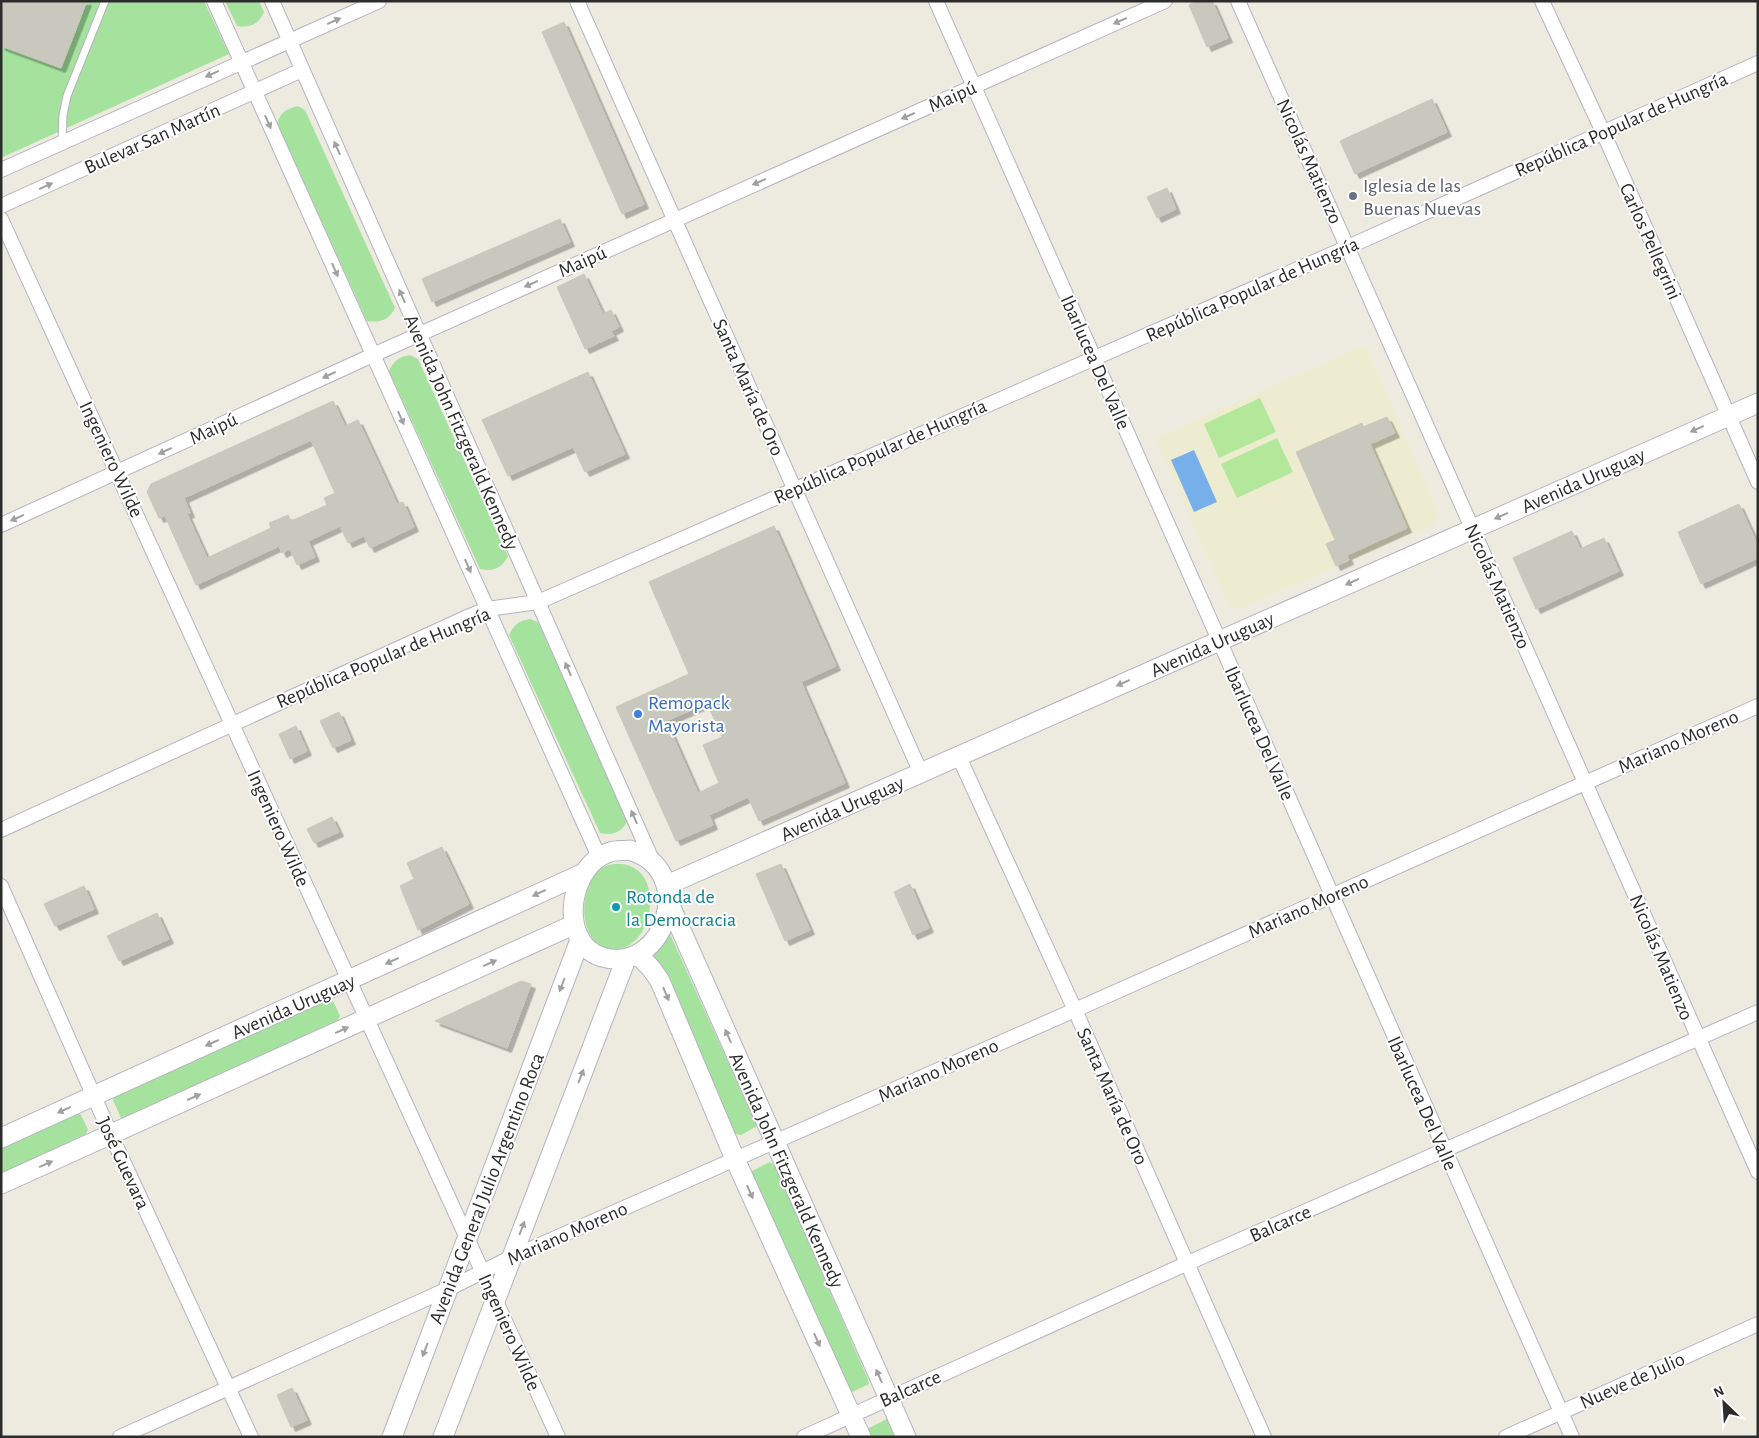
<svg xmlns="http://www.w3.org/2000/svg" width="1759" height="1438" font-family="'Alegreya Sans',sans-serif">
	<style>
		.education { fill: #eeecd0 }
		.green { fill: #a4e29e }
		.pitch { fill: #b3e89a }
		.water { fill: #77afeb }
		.building { fill: #c9c8be; stroke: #c9c7b9; fill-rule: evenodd; filter: url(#shadow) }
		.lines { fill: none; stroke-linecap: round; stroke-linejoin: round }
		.lane-casing { stroke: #b4b3bf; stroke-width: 9 }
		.street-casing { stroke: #b4b3bf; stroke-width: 16 }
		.secondary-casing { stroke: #b4b3bf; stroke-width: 21 }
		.lane { stroke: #fff; stroke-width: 7 }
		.street { stroke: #fff; stroke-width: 14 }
		.secondary { stroke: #fff; stroke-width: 19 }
		.oneway { fill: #a0a0a0 }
		.worship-dot { fill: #6b7280; stroke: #fff; stroke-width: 2 }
		.shop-dot { fill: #3f7fe0; stroke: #fff; stroke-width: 2 }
		.culture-dot { fill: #0f9aa8; stroke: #fff; stroke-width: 2 }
		.labels { text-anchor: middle; stroke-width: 4; stroke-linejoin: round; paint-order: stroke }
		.street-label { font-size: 20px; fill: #2c2c2c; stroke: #fff }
		.worship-label { font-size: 20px; fill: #5b616d; stroke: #fff; text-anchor: start }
		.shop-label { font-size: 20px; fill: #366cbe; stroke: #fff; text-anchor: start }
		.culture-label { font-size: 20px; fill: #0d838f; stroke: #fff; text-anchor: start }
	</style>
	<defs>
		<filter id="shadow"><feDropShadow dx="4.5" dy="4.5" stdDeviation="0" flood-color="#0004"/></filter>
	</defs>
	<rect width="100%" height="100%" fill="#edebe0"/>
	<path class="education" d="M1365,345L1439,513L1435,524L1238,609L1229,606L1155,438Z"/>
	<g class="green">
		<path d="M1,1H204L229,54L1,158Z"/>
		<path d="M225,1H259L264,12C258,25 250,28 237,26Z"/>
		<path d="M298,106L305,110L395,308C389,320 380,323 367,321L277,123C281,112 286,109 298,106Z"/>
		<path d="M410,355L418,359L508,556C502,568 493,572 480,569L389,371C394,360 399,357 410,355Z"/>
		<path d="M530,619L538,622L628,820C622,832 613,836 600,833L509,635C514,624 519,621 530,619Z"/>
		<path d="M621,864C668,868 654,954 611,949C576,945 578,883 602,868C608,864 614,864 621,864Z"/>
		<path d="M669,932L757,1126L741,1135L734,1134L652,955L665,933Z"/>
		<path d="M328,998L333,1001L340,1016L338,1020L127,1118H121L113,1100L116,1094Z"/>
		<path d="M76,1112L81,1115L88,1130L86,1134L1,1174V1146Z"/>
		<path d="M770,1162L775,1166L868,1379L869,1384L852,1392L846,1389L751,1177L752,1171Z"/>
		<path d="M887,1419L891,1422L898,1437H869V1428Z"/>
	</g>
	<g class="pitch">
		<path d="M1260,398L1276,432L1219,458L1204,424Z"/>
		<path d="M1277,438L1293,472L1237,498L1221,464Z"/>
	</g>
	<path class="water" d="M1194,450L1217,502L1194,512L1171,460Z"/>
	<g class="building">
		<path d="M1,1H87L61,68L1,46Z"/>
		<path d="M1197,1H1212L1228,38L1207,47L1189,5Z"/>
		<path d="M564,22L644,204L622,214L542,32Z"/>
		<path d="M1432,99L1447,132L1355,174L1340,141Z"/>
		<path d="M1167,188L1176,209L1157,218L1147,197Z"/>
		<path d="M560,219L570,242L432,302L422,279Z"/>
		<path d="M584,274L603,314L611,310L619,327L611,331L614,336L585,349L557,287Z"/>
		<path d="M588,372L625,454L585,472L573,447L508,476L482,420Z"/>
		<path d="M333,401L345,426L358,420L397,504L403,502L414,527L370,548L364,536L348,543L340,526L308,541L315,557L297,565L290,549L282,553L279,546L196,585L165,516L159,518L147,492L151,484ZM311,440L335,493L324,498L327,505L291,521L288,515L269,523L271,528L207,558L187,514L190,513L184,498Z"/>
		<path d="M1387,417L1395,433L1370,444L1407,528L1347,555L1349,560L1336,566L1326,544L1335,540L1296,452L1362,423L1363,427Z"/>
		<path d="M1739,504L1758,546V558L1701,584L1678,532Z"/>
		<path d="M774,526L836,666L801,682L845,783L759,821L748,797L709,815L713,825L676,841L616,707L689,674L649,582ZM707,703L722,737L703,745L719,783L698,793L666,721Z"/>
		<path d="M1572,531L1580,549L1604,538L1619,571L1536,609L1513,558Z"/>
		<path d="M339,712L351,740L333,748L320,721Z"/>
		<path d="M296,726L307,751L290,759L279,734Z"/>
		<path d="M332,817L339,832L314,843L307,829Z"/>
		<path d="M442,847L469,904L418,930L400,886L414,879L407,863Z"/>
		<path d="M781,864L810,930L785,941L756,874Z"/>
		<path d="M910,884L929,928L913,935L894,892Z"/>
		<path d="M84,886L94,909L55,926L44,904Z"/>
		<path d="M157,913L169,939L119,961L107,936Z"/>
		<path d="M521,981L531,984L507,1048L435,1021Z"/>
		<path d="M292,1388L307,1420L291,1427L277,1395Z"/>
	</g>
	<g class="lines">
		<g class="lane-casing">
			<path id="lane" d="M62,142L63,115L67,96L105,1"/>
		</g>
		<g class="street-casing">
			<g id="street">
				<path d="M214,1L599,857"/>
				<path d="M272,1L653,862"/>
				<path d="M577,1L921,773"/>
				<path d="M936,1L1572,1437"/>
				<path d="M1238,1L1758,1172"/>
				<path d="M1542,1L1603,132L1758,482"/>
				<path d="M1,170L379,1"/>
				<path d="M1,206L302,70"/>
				<path d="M1,219C188,624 373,1030 558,1437"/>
				<path d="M1,525L373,355L1165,1"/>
				<path d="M959,757L1075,1010L1264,1437"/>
				<path d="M1,830L465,618L487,609L538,602L1348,247L1758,63"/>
				<path d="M1,886L111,1135L251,1437"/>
				<path d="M120,1437L448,1289L510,1258L1075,1010L1758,706"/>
				<path d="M804,1437L1188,1263L1758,1012"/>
				<path d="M1506,1437L1758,1324"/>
			</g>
		</g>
		<g class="secondary-casing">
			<g id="secondary">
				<path d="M629,850C699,869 665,976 602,957C591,954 582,945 578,935C565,907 579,862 610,852C616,850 623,851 629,850Z"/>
				<path d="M667,885L1758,403"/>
				<path d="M669,903L906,1437"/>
				<path d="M638,955L651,968L660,981L735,1159L861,1437"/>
				<path d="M1,1138L584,873"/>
				<path d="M1,1184L573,925"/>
				<path d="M392,1437L580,940"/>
				<path d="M443,1437L626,959"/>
			</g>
		</g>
		<use href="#lane" class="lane"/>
		<use href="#street" class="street"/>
		<use href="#secondary" class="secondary"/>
	</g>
	<defs><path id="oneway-solid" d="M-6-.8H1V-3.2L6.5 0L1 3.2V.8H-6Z" transform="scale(1.25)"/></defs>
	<g class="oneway">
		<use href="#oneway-solid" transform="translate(334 21) rotate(-24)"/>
		<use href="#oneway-solid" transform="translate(1120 21) rotate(156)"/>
		<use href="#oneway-solid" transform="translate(212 74) rotate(156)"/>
		<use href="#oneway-solid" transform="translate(908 116) rotate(156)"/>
		<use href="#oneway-solid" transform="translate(268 122) rotate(66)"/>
		<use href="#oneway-solid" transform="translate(337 148) rotate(-114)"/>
		<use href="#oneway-solid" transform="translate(759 182) rotate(156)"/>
		<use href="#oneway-solid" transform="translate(46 186) rotate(-24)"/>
		<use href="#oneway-solid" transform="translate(335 270) rotate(66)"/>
		<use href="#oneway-solid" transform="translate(531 284) rotate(156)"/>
		<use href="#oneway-solid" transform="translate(402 296) rotate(-114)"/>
		<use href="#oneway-solid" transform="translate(329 375) rotate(155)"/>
		<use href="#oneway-solid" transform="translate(401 418) rotate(66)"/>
		<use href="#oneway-solid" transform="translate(1697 429) rotate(156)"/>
		<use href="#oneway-solid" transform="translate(165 451) rotate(155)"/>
		<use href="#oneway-solid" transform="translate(1501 516) rotate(156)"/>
		<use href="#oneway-solid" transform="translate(17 518) rotate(156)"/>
		<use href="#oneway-solid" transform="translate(468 566) rotate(66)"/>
		<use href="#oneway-solid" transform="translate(1352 582) rotate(156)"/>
		<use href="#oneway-solid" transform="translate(568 669) rotate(-114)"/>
		<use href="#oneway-solid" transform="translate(1123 683) rotate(156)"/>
		<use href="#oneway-solid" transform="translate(634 817) rotate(-114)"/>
		<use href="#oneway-solid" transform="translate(539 893) rotate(155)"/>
		<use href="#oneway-solid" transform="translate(392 961) rotate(155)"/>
		<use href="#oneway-solid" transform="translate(490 963) rotate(-24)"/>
		<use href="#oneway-solid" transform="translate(562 985) rotate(111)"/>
		<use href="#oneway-solid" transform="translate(666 994) rotate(67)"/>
		<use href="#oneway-solid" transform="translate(342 1030) rotate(-24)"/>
		<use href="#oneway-solid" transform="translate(728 1036) rotate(-114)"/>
		<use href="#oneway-solid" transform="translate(212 1043) rotate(156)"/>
		<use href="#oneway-solid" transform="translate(581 1076) rotate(-69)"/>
		<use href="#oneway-solid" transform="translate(194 1097) rotate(-24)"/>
		<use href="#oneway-solid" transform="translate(64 1110) rotate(156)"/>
		<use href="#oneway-solid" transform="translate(46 1164) rotate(-24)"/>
		<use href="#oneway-solid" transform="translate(750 1192) rotate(66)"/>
		<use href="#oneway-solid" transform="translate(522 1228) rotate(-69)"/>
		<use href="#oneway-solid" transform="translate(817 1340) rotate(66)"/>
		<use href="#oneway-solid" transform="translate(425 1350) rotate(111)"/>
		<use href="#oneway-solid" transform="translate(879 1376) rotate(-114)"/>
	</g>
	<circle class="worship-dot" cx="1353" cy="196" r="5"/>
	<circle class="shop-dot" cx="638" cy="714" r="5"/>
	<circle class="culture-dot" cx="616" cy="907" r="5"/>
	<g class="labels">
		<g class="street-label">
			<text transform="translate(952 96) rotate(-24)" y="7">Maipú</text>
			<text transform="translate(1621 124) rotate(-24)" y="7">República Popular de Hungría</text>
			<text transform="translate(152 138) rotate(-24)" y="7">Bulevar San Martín</text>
			<text transform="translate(1310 161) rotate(66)" y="7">Nicolás Matienzo</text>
			<text transform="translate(1651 241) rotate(66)" y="7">Carlos Pellegrini</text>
			<text transform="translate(582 261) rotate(-24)" y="7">Maipú</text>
			<text transform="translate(1252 289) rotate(-24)" y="7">República Popular de Hungría</text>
			<text transform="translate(1096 362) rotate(66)" y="7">Ibarlucea Del Valle</text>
			<text transform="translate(749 387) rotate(66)" y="7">Santa María de Oro</text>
			<text transform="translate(213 428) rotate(-25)" y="7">Maipú</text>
			<text transform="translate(462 432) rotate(66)" y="7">Avenida John Fitzgerald Kennedy</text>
			<text transform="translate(880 451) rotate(-24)" y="7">República Popular de Hungría</text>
			<text transform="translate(112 459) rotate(65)" y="7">Ingeniero Wilde</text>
			<text transform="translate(1583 480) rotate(-24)" y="7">Avenida Uruguay</text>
			<text transform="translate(1498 586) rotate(66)" y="7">Nicolás Matienzo</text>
			<text transform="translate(1212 644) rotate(-24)" y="7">Avenida Uruguay</text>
			<text transform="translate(383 657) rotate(-23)" y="7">República Popular de Hungría</text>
			<text transform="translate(1260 733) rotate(66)" y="7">Ibarlucea Del Valle</text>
			<text transform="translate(1678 741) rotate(-24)" y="7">Mariano Moreno</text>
			<text transform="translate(842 808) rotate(-24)" y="7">Avenida Uruguay</text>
			<text transform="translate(279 828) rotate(66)" y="7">Ingeniero Wilde</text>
			<text transform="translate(1308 906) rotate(-24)" y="7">Mariano Moreno</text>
			<text transform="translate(1662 957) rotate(67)" y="7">Nicolás Matienzo</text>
			<text transform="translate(293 1006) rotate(-24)" y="7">Avenida Uruguay</text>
			<text transform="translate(938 1070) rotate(-24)" y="7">Mariano Moreno</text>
			<text transform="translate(1113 1096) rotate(66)" y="7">Santa María de Oro</text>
			<text transform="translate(1423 1103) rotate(66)" y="7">Ibarlucea Del Valle</text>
			<text transform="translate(124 1163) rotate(65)" y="7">José Guevara</text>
			<text transform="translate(787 1170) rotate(66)" y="7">Avenida John Fitzgerald Kennedy</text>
			<text transform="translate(486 1188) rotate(-69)" y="7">Avenida General Julio Argentino Roca</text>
			<text transform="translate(1280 1223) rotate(-24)" y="7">Balcarce</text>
			<text transform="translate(567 1233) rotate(-24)" y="7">Mariano Moreno</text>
			<text transform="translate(510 1332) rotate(66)" y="7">Ingeniero Wilde</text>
			<text transform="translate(1632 1380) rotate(-24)" y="7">Nueve de Julio</text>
			<text transform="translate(910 1388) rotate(-24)" y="7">Balcarce</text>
		</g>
		<g class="worship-label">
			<text x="1363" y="192">Iglesia de las<tspan x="1363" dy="23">Buenas Nuevas</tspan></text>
		</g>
		<g class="shop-label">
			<text x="648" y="709">Remopack<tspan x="648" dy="23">Mayorista</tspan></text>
		</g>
		<g class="culture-label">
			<text x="626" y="903">Rotonda de<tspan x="626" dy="23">la Democracia</tspan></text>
		</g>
	</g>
	<rect width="1759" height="1438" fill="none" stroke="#2c2c2c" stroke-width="5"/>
	<g transform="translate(1724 1403) rotate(335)" stroke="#ffffff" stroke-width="4" paint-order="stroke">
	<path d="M0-4L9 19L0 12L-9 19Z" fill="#2c2c2c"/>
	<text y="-8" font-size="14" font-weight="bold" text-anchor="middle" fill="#2c2c2c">N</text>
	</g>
</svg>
